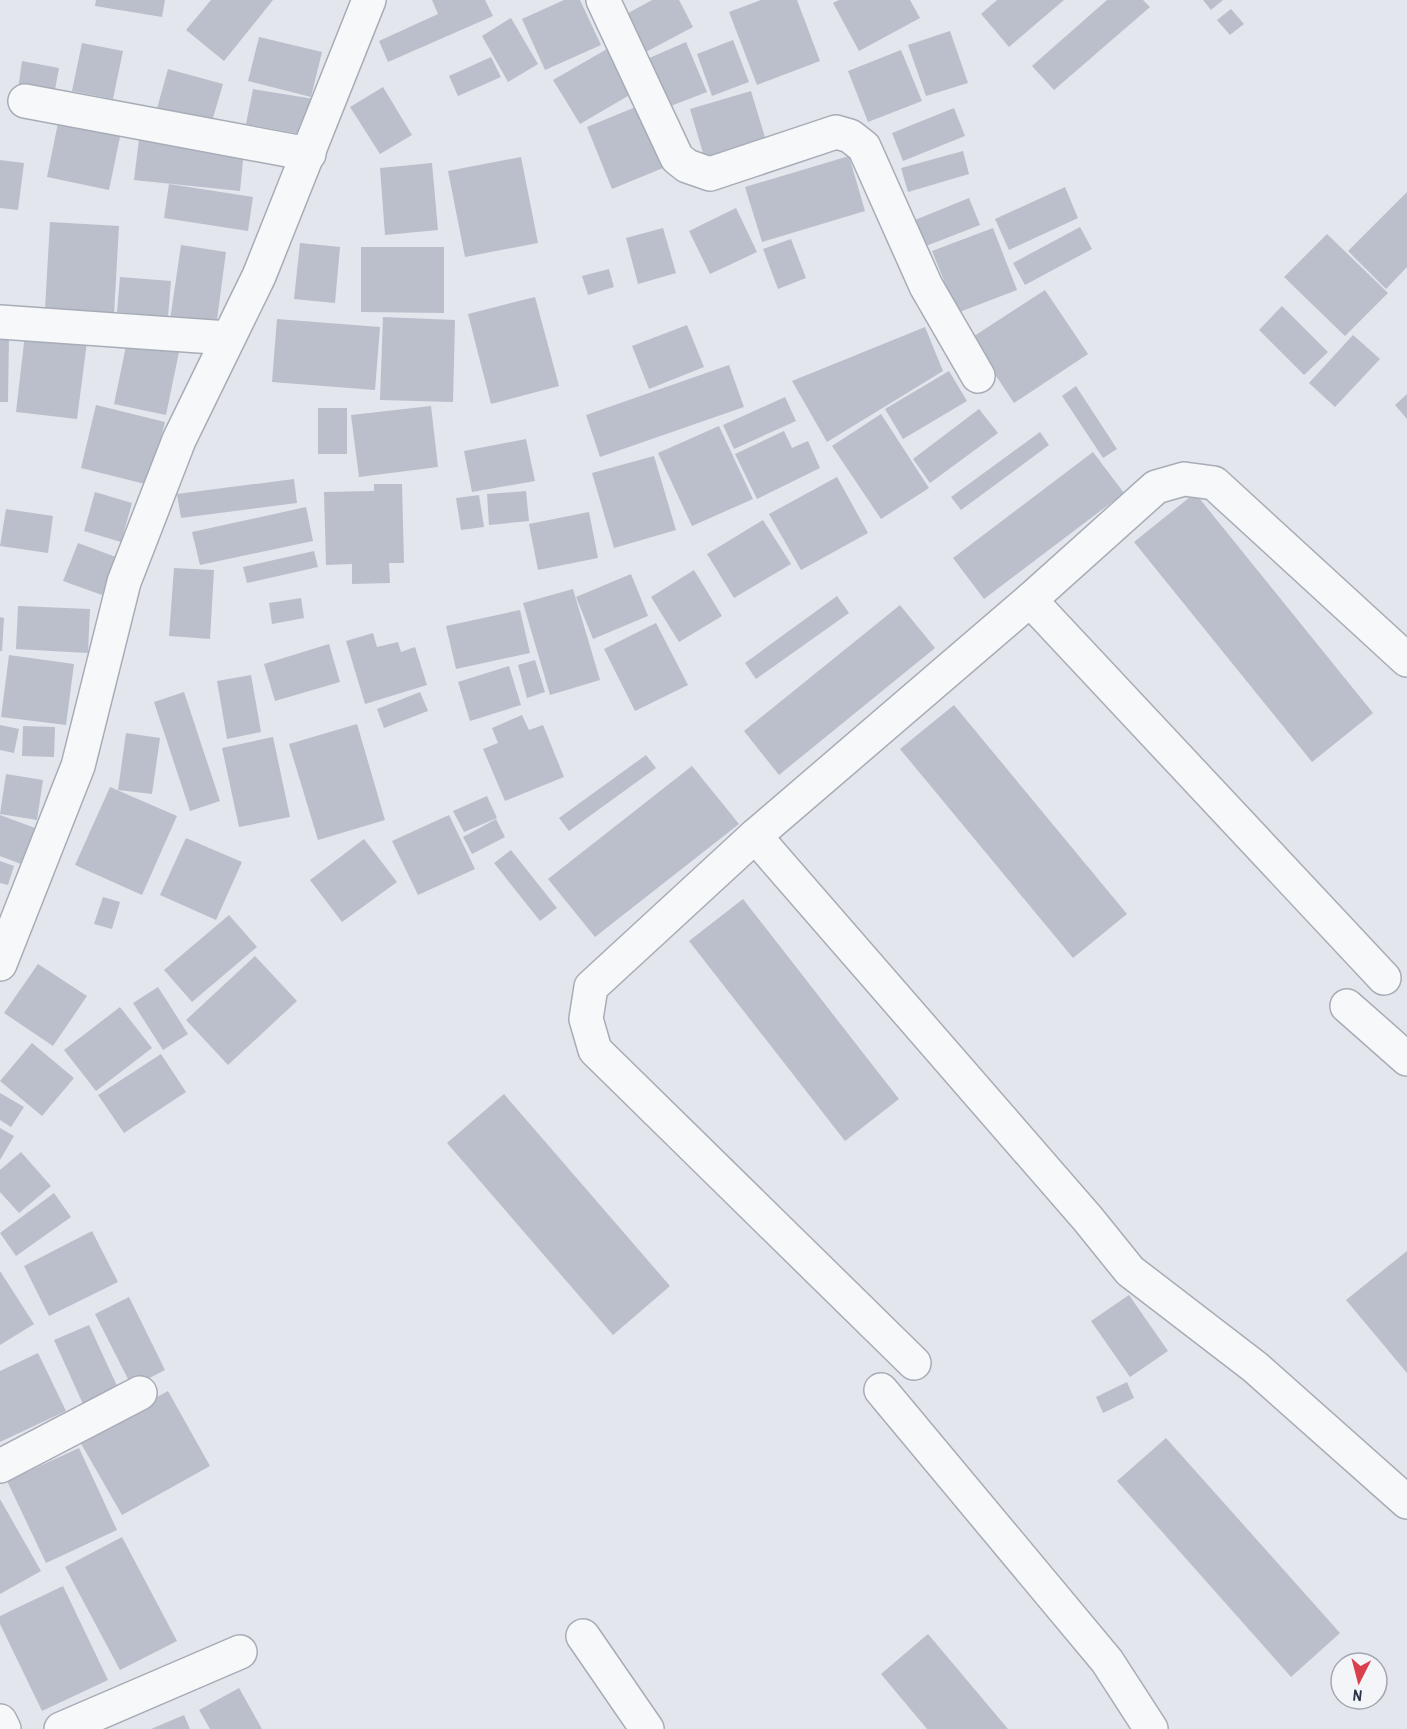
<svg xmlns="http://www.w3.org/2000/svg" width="1407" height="1729" font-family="'Archivo Narrow',sans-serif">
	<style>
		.building { fill: #babfcb }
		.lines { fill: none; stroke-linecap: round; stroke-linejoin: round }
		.street-casing { stroke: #a7acb7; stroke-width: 36 }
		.street { stroke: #f7f8fa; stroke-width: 33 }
	</style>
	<rect width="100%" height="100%" fill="#e3e6ec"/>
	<g class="building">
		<path d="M96,0H165L162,17L95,6Z"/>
		<path d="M211,0H273L224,61L186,30Z"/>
		<path d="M432,0H485L493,16L388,62L379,41L438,14Z"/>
		<path d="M564,0H580L601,45L545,70L522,19Z"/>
		<path d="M652,0H679L693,27L644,53L623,16Z"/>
		<path d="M761,0H797L820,61L757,85L729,12Z"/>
		<path d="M839,0H910L920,18L859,51L833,3Z"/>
		<path d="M997,0H1064L1009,47L981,14Z"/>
		<path d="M1107,0H1143L1150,7L1054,90L1032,66Z"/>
		<path d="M1203,0H1223L1211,10Z"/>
		<path d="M1231,9L1244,24L1230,35L1217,20Z"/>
		<path d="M511,18L538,64L508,82L482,36Z"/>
		<path d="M950,31L968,83L926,96L908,45Z"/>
		<path d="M259,37L322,52L311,97L248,81Z"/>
		<path d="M733,40L749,82L712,96L697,54Z"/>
		<path d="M686,42L707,92L668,107L647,59Z"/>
		<path d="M82,43L123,51L113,99L72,91Z"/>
		<path d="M607,49L633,93L580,124L553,80Z"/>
		<path d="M901,50L922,101L868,122L848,71Z"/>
		<path d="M491,57L501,77L458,96L449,76Z"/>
		<path d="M22,61L59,68L54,95L18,89Z"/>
		<path d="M168,69L223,84L210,128L156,112Z"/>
		<path d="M383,87L412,135L380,154L350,107Z"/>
		<path d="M253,89L314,99L307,135L246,124Z"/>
		<path d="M751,91L767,144L706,163L690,109Z"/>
		<path d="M638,106L663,168L612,189L587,127Z"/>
		<path d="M954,108L965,136L903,161L892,133Z"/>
		<path d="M59,118L121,132L109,190L47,177Z"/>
		<path d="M139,139L244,150L240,191L134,180Z"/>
		<path d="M963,151L969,174L908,192L901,168Z"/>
		<path d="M849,156L865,211L762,242L745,187Z"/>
		<path d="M521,157L538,243L465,257L448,171Z"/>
		<path d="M0,160L24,163L18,210L0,208Z"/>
		<path d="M432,163L438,230L385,235L380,168Z"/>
		<path d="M169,184L253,197L248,231L164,218Z"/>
		<path d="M1065,187L1078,218L1009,250L995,219Z"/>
		<path d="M1407,192V267L1386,289L1348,251Z"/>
		<path d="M969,198L980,225L926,246L915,220Z"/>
		<path d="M736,208L757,252L710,274L689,231Z"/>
		<path d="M50,222L119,226L114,314L45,309Z"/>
		<path d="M1080,227L1092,249L1025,285L1013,263Z"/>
		<path d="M663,228L676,273L638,284L626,238Z"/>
		<path d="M993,228L1017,290L957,313L932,251Z"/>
		<path d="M1327,234L1388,293L1345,336L1284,277Z"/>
		<path d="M791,239L806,278L778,289L763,249Z"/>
		<path d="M300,243L340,247L335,303L294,299Z"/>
		<path d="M181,245L226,252L216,327L170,320Z"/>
		<path d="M361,247H444V313L361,312Z"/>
		<path d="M609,269L614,287L588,295L582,276Z"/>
		<path d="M120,277L171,281L168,317L117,312Z"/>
		<path d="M1045,290L1088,354L1014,403L971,338Z"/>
		<path d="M535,297L559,386L491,404L468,314Z"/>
		<path d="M1282,306L1328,352L1304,375L1259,330Z"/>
		<path d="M383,317L455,320L453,402L380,400Z"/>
		<path d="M277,319L380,327L375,390L272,382Z"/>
		<path d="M687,325L704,367L649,389L632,346Z"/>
		<path d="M925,327L943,371L827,442L792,381Z"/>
		<path d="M25,334L87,342L77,419L16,412Z"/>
		<path d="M1353,335L1380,359L1335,407L1309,383Z"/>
		<path d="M0,336H9L8,402H0Z"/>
		<path d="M127,341L179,352L166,415L114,404Z"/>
		<path d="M729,365L744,407L600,457L586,415Z"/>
		<path d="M949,371L967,401L903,439L885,409Z"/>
		<path d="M1076,386L1117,449L1103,458L1062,396Z"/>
		<path d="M1407,394V419L1395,405Z"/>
		<path d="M785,397L796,421L734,449L723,425Z"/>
		<path d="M96,405L165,422L149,485L81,468Z"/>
		<path d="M431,406L438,467L359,477L351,415Z"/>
		<rect x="318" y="408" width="29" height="46"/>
		<path d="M979,409L998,433L930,483L913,459Z"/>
		<path d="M881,414L929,488L881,519L832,446Z"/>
		<path d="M719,426L753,499L692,526L658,453Z"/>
		<path d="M784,431L792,448L808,441L820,468L757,499L735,454Z"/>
		<path d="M1040,432L1049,445L961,510L951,497Z"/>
		<path d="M526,439L535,481L472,492L464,451Z"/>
		<path d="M1093,452L1124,493L984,599L953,558Z"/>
		<path d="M654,456L676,530L614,548L592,473Z"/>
		<path d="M837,477L868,533L801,570L769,514Z"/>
		<path d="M294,479L297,503L181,518L177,494Z"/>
		<path d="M374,484H402L404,563H389L390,583L352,584V564L326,565L324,492L374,491Z"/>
		<path d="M526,491L529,521L489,525L487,494Z"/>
		<path d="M95,492L132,503L121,542L84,531Z"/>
		<path d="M1195,493L1373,713L1312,762L1134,542Z"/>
		<path d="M479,495L484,527L461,530L456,498Z"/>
		<path d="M306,507L313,541L200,565L192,532Z"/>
		<path d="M6,509L53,516L48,553L0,546Z"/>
		<path d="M589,512L598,558L538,570L529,524Z"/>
		<path d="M763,520L791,564L734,598L707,554Z"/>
		<path d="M78,543L116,557L102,595L63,581Z"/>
		<path d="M314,551L318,567L247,583L243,567Z"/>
		<path d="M174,568L214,570L210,639L169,636Z"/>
		<path d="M694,570L722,616L679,642L651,597Z"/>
		<path d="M631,574L648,616L593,639L576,597Z"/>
		<path d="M573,589L600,680L550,695L523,603Z"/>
		<path d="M837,596L849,613L756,679L745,663Z"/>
		<path d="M301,598L304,618L272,624L269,603Z"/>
		<path d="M900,605L935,648L779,775L744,731Z"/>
		<path d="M18,606L90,609L88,653L16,649Z"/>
		<path d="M520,610L530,653L456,669L446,626Z"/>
		<path d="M0,617L4,618L2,651H0Z"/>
		<path d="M656,623L688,685L635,711L604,649Z"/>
		<path d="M373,633L377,647L398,642L401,652L415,647L427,685L365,704L346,641Z"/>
		<path d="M329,644L340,682L275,701L264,664Z"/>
		<path d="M9,655L74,664L66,725L1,717Z"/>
		<path d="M535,660L545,692L527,698L518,665Z"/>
		<path d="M509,666L521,705L470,721L458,682Z"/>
		<path d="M251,675L261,732L227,739L217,681Z"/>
		<path d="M184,692L220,801L190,811L154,702Z"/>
		<path d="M420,692L428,711L384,728L377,709Z"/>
		<path d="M954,705L1127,914L1073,958L900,749Z"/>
		<path d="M522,715L529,730L543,725L564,777L505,801L483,749L498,743L492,728Z"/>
		<path d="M357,724L385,820L318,840L289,744Z"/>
		<path d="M0,725L19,729L14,753L0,750Z"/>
		<path d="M23,726L55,727L54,757L22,756Z"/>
		<path d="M126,733L160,738L152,794L118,790Z"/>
		<path d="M273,737L290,817L239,827L222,748Z"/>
		<path d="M646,755L656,768L569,831L559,818Z"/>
		<path d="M692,766L739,824L595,937L548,879Z"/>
		<path d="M6,774L43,780L37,820L0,814Z"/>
		<path d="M110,787L177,816L142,895L75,865Z"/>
		<path d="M487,796L497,818L464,832L453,811Z"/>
		<path d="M0,815L35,828L21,864L0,856Z"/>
		<path d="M449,815L475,869L418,895L392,841Z"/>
		<path d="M496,819L505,837L472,854L463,837Z"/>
		<path d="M186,838L242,862L216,920L160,895Z"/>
		<path d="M364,839L397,882L342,922L310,880Z"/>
		<path d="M511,850L557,908L540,921L494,863Z"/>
		<path d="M0,861L14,866L8,885L0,883Z"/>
		<path d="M103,897L120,902L112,929L94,924Z"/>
		<path d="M743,899L899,1099L845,1141L689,941Z"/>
		<path d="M229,915L257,947L192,1002L164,970Z"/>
		<path d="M255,956L297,1001L228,1065L186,1020Z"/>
		<path d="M38,964L87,996L53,1046L4,1013Z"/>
		<path d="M158,987L188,1034L163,1050L133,1003Z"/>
		<path d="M120,1007L152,1048L96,1091L64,1050Z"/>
		<path d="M32,1043L74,1078L42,1116L0,1081Z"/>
		<path d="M161,1054L186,1092L124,1133L98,1095Z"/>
		<path d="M0,1093L24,1107L11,1127L0,1120Z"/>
		<path d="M504,1094L670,1286L613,1335L447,1143Z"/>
		<path d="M0,1128L14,1136L0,1160Z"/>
		<path d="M21,1152L51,1186L19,1213L0,1192V1170Z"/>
		<path d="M54,1193L71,1217L16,1256L0,1233Z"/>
		<path d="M92,1231L118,1282L49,1316L24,1266Z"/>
		<path d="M1407,1251V1373L1346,1300Z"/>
		<path d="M0,1271L34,1324L0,1345Z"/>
		<path d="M1129,1295L1168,1351L1130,1377L1091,1321Z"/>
		<path d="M129,1297L165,1370L132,1387L95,1314Z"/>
		<path d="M89,1325L118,1388L83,1404L54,1340Z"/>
		<path d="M38,1353L66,1411L0,1442V1371Z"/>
		<path d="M1127,1382L1134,1398L1103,1413L1096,1397Z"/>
		<path d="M168,1391L210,1466L122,1515L79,1440Z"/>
		<path d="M1166,1438L1340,1633L1291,1677L1117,1481Z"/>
		<path d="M79,1448L117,1530L46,1563L7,1481Z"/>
		<path d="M0,1499L41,1571L0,1594Z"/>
		<path d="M122,1537L177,1641L120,1670L65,1567Z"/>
		<path d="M63,1586L108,1680L42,1711L0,1624V1616Z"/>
		<path d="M928,1634L1008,1729H927L881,1674Z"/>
		<path d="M239,1688L262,1729H210L199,1710Z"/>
		<path d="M184,1715L190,1729H151Z"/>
	</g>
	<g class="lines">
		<g class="street-casing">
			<g id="street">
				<path d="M603,0L677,158L687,166L710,174L836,132L850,136L864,147L926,286L978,376"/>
				<path d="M25,101L309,154"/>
				<path d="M0,322L228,338"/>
				<path d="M1030,600L1384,978"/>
				<path d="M755,836L1088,1219L1130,1271L1255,1367L1407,1502"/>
				<path d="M0,964L78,766L124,582L179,440L259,276L369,0"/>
				<path d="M1347,1006L1407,1059"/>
				<path d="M914,1363L595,1050L586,1019L591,987L755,836L1030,600L1156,487L1184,479L1214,483L1407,660"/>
				<path d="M881,1390L1107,1661L1151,1729"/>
				<path d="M0,1466L140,1393"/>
				<path d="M583,1636L647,1729"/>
				<path d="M0,1721L4,1729"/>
				<path d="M61,1729L240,1652"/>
			</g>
		</g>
		<use href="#street" class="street"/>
	</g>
	<g transform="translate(1359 1681) rotate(186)"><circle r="28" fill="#f3f5f9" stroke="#a2a7b1" stroke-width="1.5"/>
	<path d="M0-4.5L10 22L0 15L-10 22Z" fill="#da3f4e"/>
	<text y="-9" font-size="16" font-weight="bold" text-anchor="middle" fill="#293246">N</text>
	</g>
</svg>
